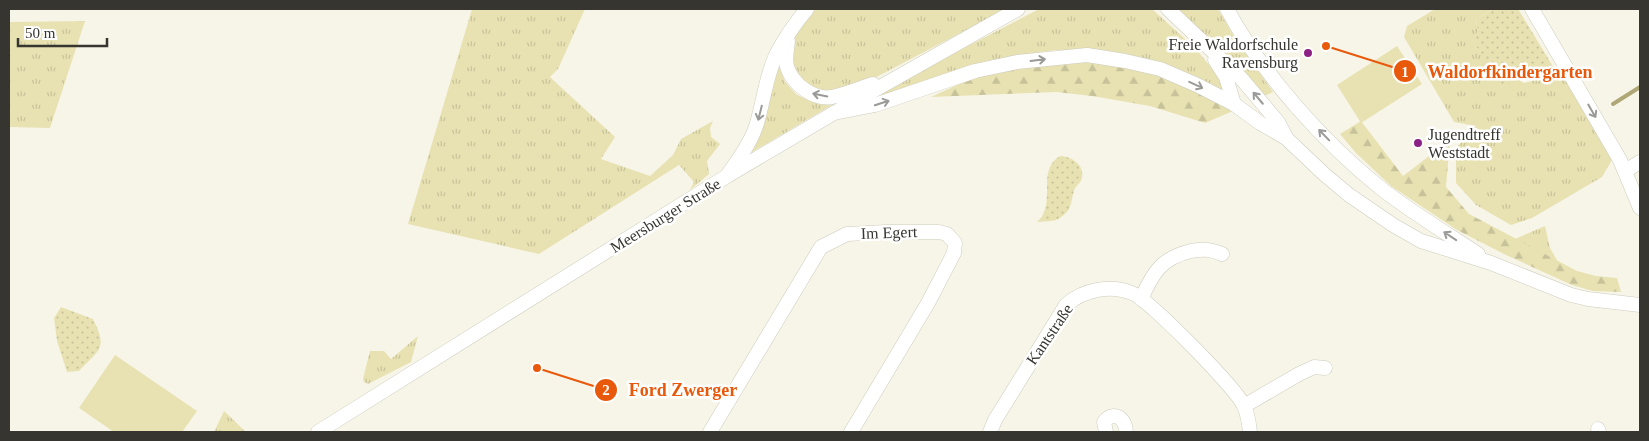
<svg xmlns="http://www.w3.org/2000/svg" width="1649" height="441" font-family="'Times New Roman',serif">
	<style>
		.grass { fill: url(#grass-tufts) }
		.forest { fill: url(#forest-firs) }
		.park { fill: url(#park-dots) }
		.garden { fill: #e8e2b3 }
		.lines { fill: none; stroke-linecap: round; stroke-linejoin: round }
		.stream { stroke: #afa776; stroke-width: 4 }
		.minor-casing { stroke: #cdccbe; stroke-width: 15 }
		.minor { stroke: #fff; stroke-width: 14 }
		.oneway { stroke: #9a9a98 }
		.poi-dot { fill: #8c2185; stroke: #fff; stroke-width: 2 }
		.labels { text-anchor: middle; stroke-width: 5; stroke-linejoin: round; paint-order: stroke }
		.poi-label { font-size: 16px; fill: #363530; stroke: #fff; text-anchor: end }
		.street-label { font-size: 16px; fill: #363530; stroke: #fff }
		.leader { fill: none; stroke: #e8590c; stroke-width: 2 }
		.callout-dot { fill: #e8590c; stroke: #fff; stroke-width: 2 }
		.mark-label { font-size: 15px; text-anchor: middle; font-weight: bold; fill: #fff }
		.callout-label { font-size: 18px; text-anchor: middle; font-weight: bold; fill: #e8590c; stroke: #fff; stroke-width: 5; stroke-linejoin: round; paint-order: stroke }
	</style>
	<defs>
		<pattern id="grass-tufts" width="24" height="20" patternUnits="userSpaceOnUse" patternTransform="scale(1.25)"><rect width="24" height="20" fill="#e8e2b3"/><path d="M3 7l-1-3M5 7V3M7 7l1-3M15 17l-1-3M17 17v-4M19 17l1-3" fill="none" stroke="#c8c29a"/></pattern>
		<pattern id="forest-firs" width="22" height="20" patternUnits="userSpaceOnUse" patternTransform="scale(1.25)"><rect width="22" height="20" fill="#e8e2b3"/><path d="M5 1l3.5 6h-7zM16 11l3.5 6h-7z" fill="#c8c29a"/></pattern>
		<pattern id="park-dots" width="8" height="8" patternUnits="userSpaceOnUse" patternTransform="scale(1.25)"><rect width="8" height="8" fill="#e8e2b3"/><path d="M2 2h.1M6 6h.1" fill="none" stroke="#c8c29a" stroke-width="1.8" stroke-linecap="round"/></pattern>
	</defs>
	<rect width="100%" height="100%" fill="#f7f5e7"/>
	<g class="grass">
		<path d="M472,9H585L558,69L550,77L615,137L601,159L650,176L673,155L681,139L713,121L710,128L711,137L720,144L707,161L709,174L690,190L694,182L679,165L539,254L408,224Z"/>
		<path d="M811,9H1006L867,82L835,90L821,91L808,86L799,78L793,66L791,41Z"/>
		<path d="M1039,9H1152L1195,48L1220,78L1226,93L1149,59L1104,52L1056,50L1013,56L872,99L964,48Z"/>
		<path d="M1176,9H1218L1235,38L1273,92L1262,97Z"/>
		<path d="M1435,9H1493L1475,20L1501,88L1516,78L1524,83L1555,75L1567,79L1612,160L1602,177L1532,218L1511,225L1476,205L1456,183V148L1476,126L1454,122L1404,37L1407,26Z"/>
		<path d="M85,21L50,128L9,127V22Z"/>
		<path d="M779,63L785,82L797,95L818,104L837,102L747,155Z"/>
		<path d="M1545,226L1550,248L1558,262L1515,239Z"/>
		<path d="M418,336L411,362L368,384L364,382L363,379L370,351H384L391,359Z"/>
		<path d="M224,411L246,432H214Z"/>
	</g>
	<g class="forest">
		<path d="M1064,62C1092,62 1121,63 1149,71C1178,80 1206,97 1233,111L1205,123L1150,106L1092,96L1056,92L931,97L968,80L1020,67Z"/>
		<path d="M1361,121L1403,176L1450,140L1446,187L1469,214L1577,271L1596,276L1617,278L1621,292L1593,291L1572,285L1506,255L1457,230L1391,186L1356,153L1340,134Z"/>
	</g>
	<g class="park">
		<path d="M1493,9H1518L1554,68L1537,76L1527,73L1501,88L1471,37L1479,31L1475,20Z"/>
		<path d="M1060,156C1071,156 1085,165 1082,178C1081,183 1075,186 1074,191C1070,203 1073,209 1060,218C1055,222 1044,221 1037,222C1040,219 1043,216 1044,212C1052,193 1039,169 1060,156Z"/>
		<path d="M61,307L93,319C108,349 100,349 79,371L67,372L57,341L54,318Z"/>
	</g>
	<g class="garden">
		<path d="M1397,46L1422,84L1361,123L1337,85Z"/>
		<path d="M115,355L197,411L182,432H114L79,408Z"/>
	</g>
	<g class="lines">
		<path class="stream" d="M1613,104L1640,87"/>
		<g class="minor-casing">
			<g id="minor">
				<path d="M1168,9L1240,77L1278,122L1286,137"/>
				<path d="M1227,9C1263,75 1324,143 1383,190C1413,213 1446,233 1478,254"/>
				<path d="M1532,9L1620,160L1640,208"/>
				<path d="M788,41C787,50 785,58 787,67C793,85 814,100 832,97C846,94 860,88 873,84"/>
				<path d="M1215,60L1226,77L1234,104"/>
				<path d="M834,113L875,105L975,71L1017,62L1087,55L1125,61L1160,69L1197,85L1234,104L1260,123L1286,138L1324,174L1349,195L1393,225L1421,241L1491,263L1571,295L1588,299L1640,305"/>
				<path d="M1625,171L1640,162"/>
				<path d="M729,173C739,158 752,141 757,123C764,100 766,75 777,53C785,38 796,22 807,9"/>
				<path d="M1141,299C1153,273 1161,258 1191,251C1203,249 1210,249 1222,254"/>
				<path d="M1244,406L1299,374L1314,367L1325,368"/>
				<path d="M1598,429L1599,432"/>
				<path d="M318,432L727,176L834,113L1018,9"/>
				<path d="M710,432L821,247L847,234L886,232H939L947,234L955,243L954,253L928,303L851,432"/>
				<path d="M990,432L995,420L1066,305C1084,289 1112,284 1134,294C1151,302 1237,389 1244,406C1248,414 1249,424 1250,432"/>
				<path d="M1106,432L1104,422C1114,409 1126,419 1126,432"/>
			</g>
		</g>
		<use href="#minor" class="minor"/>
	</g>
	<defs><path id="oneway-shaft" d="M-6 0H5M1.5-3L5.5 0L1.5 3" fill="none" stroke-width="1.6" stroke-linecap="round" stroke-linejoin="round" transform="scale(1.25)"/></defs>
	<g class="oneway">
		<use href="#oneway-shaft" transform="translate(1038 60) rotate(-7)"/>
		<use href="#oneway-shaft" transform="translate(1196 85) rotate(25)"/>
		<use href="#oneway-shaft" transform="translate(820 95) rotate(-168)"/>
		<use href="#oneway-shaft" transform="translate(1258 98) rotate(-130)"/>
		<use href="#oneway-shaft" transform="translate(882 103) rotate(-18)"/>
		<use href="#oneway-shaft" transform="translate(1592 111) rotate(60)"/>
		<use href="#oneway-shaft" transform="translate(760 113) rotate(104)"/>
		<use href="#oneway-shaft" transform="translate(1324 135) rotate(-134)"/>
		<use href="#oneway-shaft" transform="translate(1450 236) rotate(-146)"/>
	</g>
	<g class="poi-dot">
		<circle cx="1308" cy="53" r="5"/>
		<circle cx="1418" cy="143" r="5"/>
	</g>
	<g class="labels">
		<g class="poi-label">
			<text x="1298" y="50">Freie Waldorfschule<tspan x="1298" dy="18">Ravensburg</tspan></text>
			<text x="1428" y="140" text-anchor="start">Jugendtreff<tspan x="1428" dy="18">Weststadt</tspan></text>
		</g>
		<g class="street-label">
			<text transform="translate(665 215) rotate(-32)" y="6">Meersburger Straße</text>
			<text transform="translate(889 232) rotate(-2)" y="6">Im Egert</text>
			<text transform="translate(1049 334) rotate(-56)" y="6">Kantstraße</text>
		</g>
	</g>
	<path class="leader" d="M1326 46L1405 71M537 368L606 390"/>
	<g class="callout-dot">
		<circle cx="1326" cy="46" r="5"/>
		<circle cx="537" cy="368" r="5"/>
		<circle cx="1405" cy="71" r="12"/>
		<circle cx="606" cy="390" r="12"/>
	</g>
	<g class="mark-label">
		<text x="1405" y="77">1</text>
		<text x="606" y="395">2</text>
	</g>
	<g class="callout-label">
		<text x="1510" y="78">Waldorfkindergarten</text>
		<text x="683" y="396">Ford Zwerger</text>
	</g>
	<rect width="1649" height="441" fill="none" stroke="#363530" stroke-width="20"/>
	<path d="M18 38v8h89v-8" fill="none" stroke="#363530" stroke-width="2.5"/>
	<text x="25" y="38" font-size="15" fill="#363530" stroke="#ffffff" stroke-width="4" paint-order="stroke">50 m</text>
</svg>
